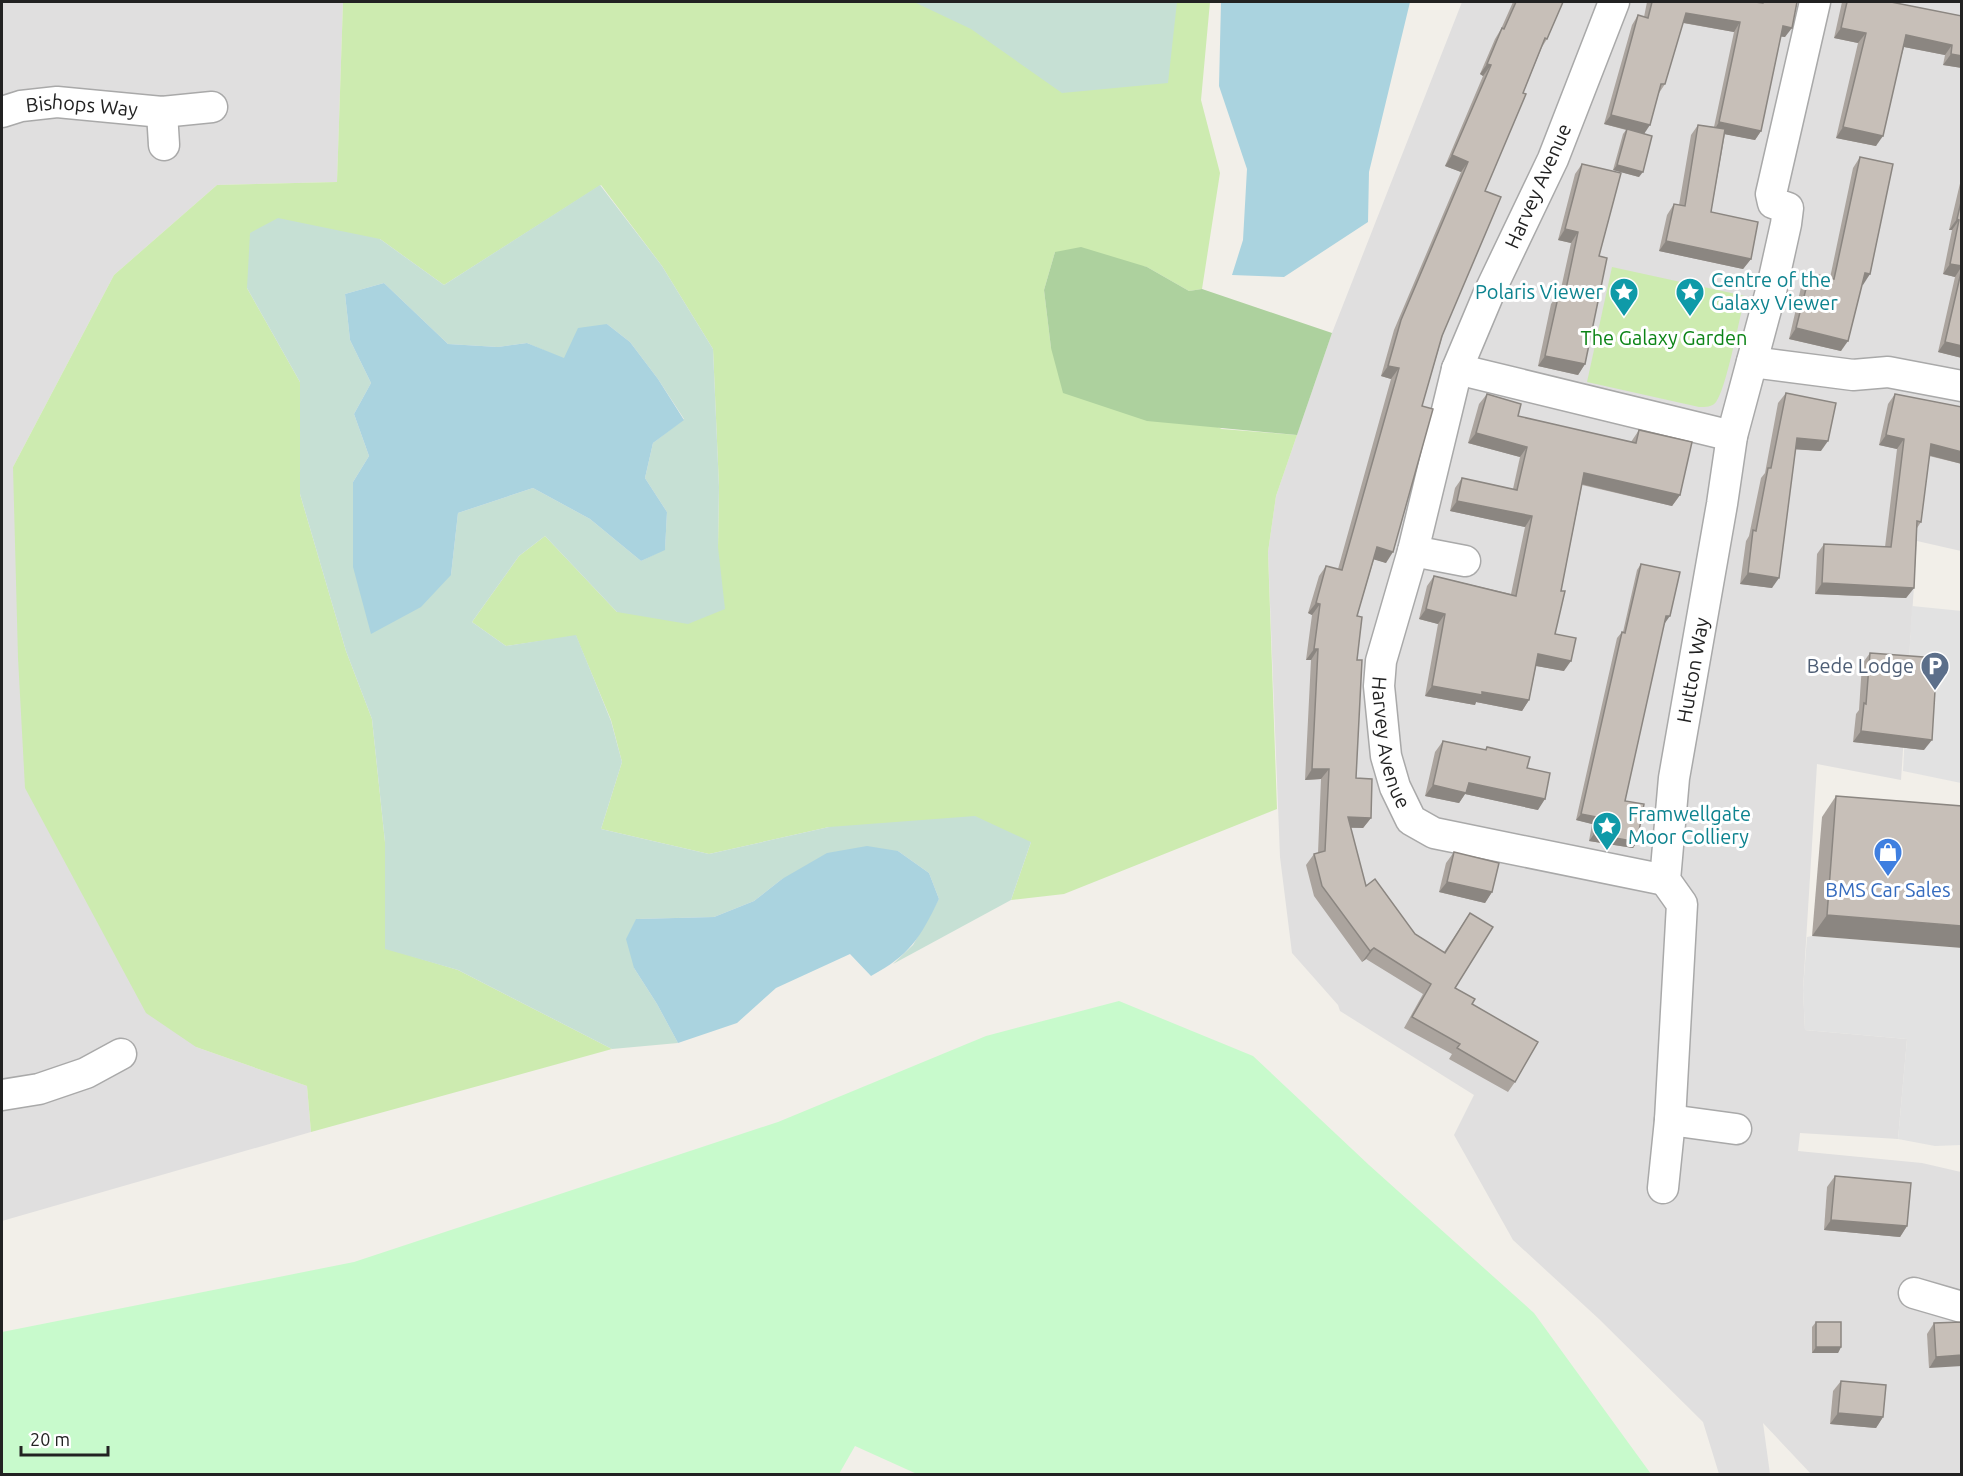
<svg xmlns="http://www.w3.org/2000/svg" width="1963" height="1476" font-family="Ubuntu,sans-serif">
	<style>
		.residential { fill: #e0dfdf }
		.grass { fill: #cdebb0 }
		.forest { fill: #add19e }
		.wetland { fill: #c6e0d4; fill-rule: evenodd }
		.park { fill: #c8facc }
		.parking { fill: #e2e2e2 }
		.water { fill: #aad3df }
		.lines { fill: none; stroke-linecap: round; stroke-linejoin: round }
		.minor-casing { stroke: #a9a9a9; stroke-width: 33 }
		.minor { stroke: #fff; stroke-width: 30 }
		.wall { fill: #aba49e }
		.shaded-wall { fill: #8b8681 }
		.building { fill: #c7bfb8; stroke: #8b8681; stroke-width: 1.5 }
		.labels { text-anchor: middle; stroke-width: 6; stroke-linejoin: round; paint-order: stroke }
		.street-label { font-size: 20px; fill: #222; stroke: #fff }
		.culture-label { font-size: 20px; fill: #0d838f; stroke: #fff; text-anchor: start }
		.park-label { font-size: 20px; fill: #0c8416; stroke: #fff }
		.service-label { font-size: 20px; fill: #4e5e75; stroke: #fff; text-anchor: end }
		.shop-label { font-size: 20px; fill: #366cbe; stroke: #fff }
	</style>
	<rect width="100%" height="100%" fill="#f2efe9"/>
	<g class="residential">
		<path d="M2,2H343L337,182L217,185L114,275L13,467L196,1047L307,1086L311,1132L2,1221Z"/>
		<path d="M1462,2H1961V551L1917,541L1901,780L1817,764L1803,990L1805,1030L1907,1039L1898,1139L1800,1133L1798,1151L1922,1163L1961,1172V1474H1811L1763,1423L1770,1474H1719L1703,1422L1599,1319L1513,1240L1454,1135L1474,1095L1340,1011L1338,1005L1292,953L1280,857L1268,552L1276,496L1332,333Z"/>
	</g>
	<g class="grass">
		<path d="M343,2H1210L1201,100L1220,173L1202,289L1189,291L1147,267L1055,252L1044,290L1051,348L1222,429L1297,435L1276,496L1268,552L1277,809L1064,894L1011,900L1031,842L829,827L709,854L601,829L622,762L611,720L576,636L506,646L472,622L519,556L545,536L617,612L718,547L719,487L713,349L662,266L601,185L444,285L380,239L247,288L300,382V494L346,651L372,719L385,842V948L458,970L612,1049L311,1132L307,1086L196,1047L146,1013L25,788L18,658L13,467L114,275L217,185L337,182Z"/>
		<path d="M1612,267L1745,296C1740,316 1726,390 1716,402C1712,407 1706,407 1699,407L1587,382Z"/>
	</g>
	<path class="forest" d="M1081,247L1147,267L1189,291L1202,289L1332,333L1297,435L1147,421L1063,393L1051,348L1044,290L1055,252Z"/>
	<g class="wetland">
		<path d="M914,2H1177L1168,83L1062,93L971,29Z"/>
		<path d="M600,185L662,266L713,349L719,487L718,547L725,609L688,624L617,612L545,536L519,556L472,622L506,646L576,635L611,721L622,762L601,829L709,854L829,827L975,816L1031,842L1011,900L893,964L913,945L939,899L929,873L898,851L782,879L754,901L714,917L636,919L634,968L657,1004L678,1043L612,1049L458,970L385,949V842L372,719L346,651L300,494V382L247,288L250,233L278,218L380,239L444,285ZM384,283L448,344L498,347L527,343L564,359L607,324L630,342L658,379L684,419L653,443L645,478L667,512L665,549L641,561L590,519L533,488L458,513L451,575L353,482L369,456L354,414L371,383L350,340L345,294Z"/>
	</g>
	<path class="park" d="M1119,1001L1253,1056L1369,1165L1534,1313L1651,1474H917L855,1446L839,1474H2V1332L354,1262L778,1122L986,1036Z"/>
	<g class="parking">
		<path d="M1912,606L1962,611L1961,783L1903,771Z"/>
		<path d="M1812,936L1961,948V1145L1935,1146L1898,1139L1907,1039L1805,1030L1803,990L1807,937Z"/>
	</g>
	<g class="water">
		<path d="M1221,2H1410L1369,172L1368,222L1284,277L1232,275L1243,240L1247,169L1219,86Z"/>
		<path d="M384,283L448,344L498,347L527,343L564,358L578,328L607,324L630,342L658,379L684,420L653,443L645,478L667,512L665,550L641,561L590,519L533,488L458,513L451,575L421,607L371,634L353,567V482L369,456L354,414L371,383L350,340L345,294Z"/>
		<path d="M867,846L898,851L929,873L939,899C920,938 910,955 871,976L850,954L776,988L737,1023L678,1043L657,1004L634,968L626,939L636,919L714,917L754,901L782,879L827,853Z"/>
	</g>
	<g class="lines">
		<g class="minor-casing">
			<g id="minor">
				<path id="s1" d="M1614,2L1553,159L1489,293L1457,369L1413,551L1381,661L1379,686L1386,756L1395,787L1411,820L1434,833L1665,880"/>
				<path id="s2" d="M2,112L21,106L57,102L162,112L212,107"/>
				<path d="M162,112L164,145"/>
				<path d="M1752,362L1853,375L1888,372L1962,386"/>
				<path d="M1457,369L1732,436"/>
				<path d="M1413,551L1465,561"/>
				<path d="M2,1095L39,1089L86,1073L121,1054"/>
				<path d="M1670,1120L1736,1129"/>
				<path id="s3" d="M1663,1188L1670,1120L1682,904L1665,880L1674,778L1722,504L1732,436L1772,287L1786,224L1788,208L1773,203L1771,194L1815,2"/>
				<path d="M1914,1293L1962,1307"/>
			</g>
		</g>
		<use href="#minor" class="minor"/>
	</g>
	<g class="wall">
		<path d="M1513,2H1563L1547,39L1542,47L1523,93L1485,191L1422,406L1386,563L1374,559L1357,616L1356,778L1371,818L1363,828H1350L1366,886L1415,934L1444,952L1470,913L1455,988L1472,1004L1515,1082L1508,1092L1449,1059L1452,1054L1404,1028L1423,994L1366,959L1362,962L1314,896L1306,865L1314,854L1318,853L1321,779L1305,780L1311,660H1306L1312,615L1308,613L1319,576L1326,566L1338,569L1391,379L1381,376L1394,330L1461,172L1445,166L1483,76L1480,74L1495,39L1501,29Z"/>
		<path d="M1647,2H1797L1785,37L1781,36L1761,131L1755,140L1725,134L1711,212L1751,259L1743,269L1659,251L1667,215L1674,204L1679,205L1691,135L1698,125L1714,127L1734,32L1683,23L1665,84L1659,93L1644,134L1639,177L1613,170L1623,134L1626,130L1604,124L1632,25L1638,15L1644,17Z"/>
		<path d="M1842,2H1891L1962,16V68L1943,65L1945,55L1904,47L1876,146L1836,138L1858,43L1834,38Z"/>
		<path d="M1860,157L1870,274L1862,284L1841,351L1789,339L1802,283L1810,273L1830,278L1853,168Z"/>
		<path d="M1582,164L1599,256L1585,364L1578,375L1538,366L1551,304L1559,293H1560L1571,243L1558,240L1575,174Z"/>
		<path d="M1962,175V358L1938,352L1955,277L1943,274L1952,230H1949Z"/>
		<path d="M1786,393L1821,451L1796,449L1772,588L1740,584L1746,541L1749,536L1761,478L1765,473L1778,403Z"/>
		<path d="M1487,394L1518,416L1631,442L1639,430L1680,495L1672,506L1582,485L1561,591L1555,634L1564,671L1536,666L1529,700L1522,711L1476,702L1475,705L1425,696L1438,624L1419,619L1427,586L1434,576L1511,594L1525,527L1450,511L1455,488L1462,478L1513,489L1520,457L1468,443L1479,404Z"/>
		<path d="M1895,394L1962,464L1929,456L1921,522L1917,528L1914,588L1906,598L1815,594L1817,554L1824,544L1885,547L1897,449L1879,445L1888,404Z"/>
		<path d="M1641,564L1665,623H1664L1625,801L1637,842L1633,848L1589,841L1592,824L1576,820L1617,638L1622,632H1623L1637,570Z"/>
		<path d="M1870,653L1924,750L1853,742L1856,714L1859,710L1862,664Z"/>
		<path d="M1443,741L1485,750L1487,747L1527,768L1538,810L1465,794L1459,803L1425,796L1435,752Z"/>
		<path d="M1836,796L1962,806L1812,936L1822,817Z"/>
		<path d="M1454,852L1492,892L1485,903L1439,892L1446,863Z"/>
		<path d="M1835,1176L1907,1226L1900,1237L1824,1230L1827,1187Z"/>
		<path d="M1816,1322L1841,1347L1838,1353H1812V1327Z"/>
		<path d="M1962,1322L1929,1368L1927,1334L1934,1323Z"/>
		<path d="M1841,1381L1883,1417L1876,1428L1830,1424L1833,1391Z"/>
	</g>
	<g class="shaded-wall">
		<path d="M1686,13L1740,22L1734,32L1679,22Z"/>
		<path d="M1783,26L1792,28L1785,37L1776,36Z"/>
		<path d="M1841,28L1866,33L1858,43L1834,38Z"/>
		<path d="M1906,35L1952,45L1945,55L1899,46Z"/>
		<path d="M1951,54L1962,56V68L1943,65Z"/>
		<path d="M1487,64L1491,65L1483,76L1480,74Z"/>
		<path d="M1611,115L1650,125L1644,134L1604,124Z"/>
		<path d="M1719,122L1761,131L1755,140L1713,132Z"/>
		<path d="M1843,127L1883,136L1876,146L1836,138Z"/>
		<path d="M1452,155L1468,162L1461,172L1445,166Z"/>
		<path d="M1617,165L1643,172L1639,177L1613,170Z"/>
		<path d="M1957,219L1959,220L1952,230H1949Z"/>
		<path d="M1565,229L1578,232L1571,243L1558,240Z"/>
		<path d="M1666,241L1751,259L1743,269L1659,251Z"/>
		<path d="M1950,264L1962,266L1955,277L1943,274Z"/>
		<path d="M1865,273L1870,274L1863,285L1857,283Z"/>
		<path d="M1796,328L1848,341L1841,351L1789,339Z"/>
		<path d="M1945,342L1962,346V358L1938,352Z"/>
		<path d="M1545,356L1585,364L1578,375L1538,366Z"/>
		<path d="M1388,366L1399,368L1391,379L1381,376Z"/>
		<path d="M1476,433L1527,447L1520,457L1468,443Z"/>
		<path d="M1886,435L1904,439L1897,449L1879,445Z"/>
		<path d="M1797,438L1828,441L1821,451L1790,449Z"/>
		<path d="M1931,444L1962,452V464L1924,454Z"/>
		<path d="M1584,473L1680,495L1672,506L1577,483Z"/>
		<path d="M1457,501L1532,516L1525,527L1450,511Z"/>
		<path d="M1377,547L1393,552L1386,563L1369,558Z"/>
		<path d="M1748,573L1779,578L1772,588L1740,584Z"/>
		<path d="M1822,583L1914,588L1906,598L1815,594Z"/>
		<path d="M1316,603L1320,604L1312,615L1308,613Z"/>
		<path d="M1426,609L1445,614L1438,624L1419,619Z"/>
		<path d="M1666,616H1670L1665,623L1661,622Z"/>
		<path d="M1314,649H1318L1311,660H1306Z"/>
		<path d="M1538,654L1571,661L1564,671L1531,665Z"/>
		<path d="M1432,686L1482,692L1529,700L1522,711L1476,702L1475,705L1425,696Z"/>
		<path d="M1861,731L1932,740L1924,750L1853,742Z"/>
		<path d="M1312,769H1329L1321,779L1305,780Z"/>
		<path d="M1469,783L1545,799L1538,810L1465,794L1459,803L1425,796L1433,785Z"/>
		<path d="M1581,814L1597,817L1592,824L1576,820Z"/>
		<path d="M1348,817L1371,818L1363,828L1340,827Z"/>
		<path d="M1594,834L1637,842L1633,848L1589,841Z"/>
		<path d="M1447,882L1492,892L1485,903L1439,892Z"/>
		<path d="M1827,915L1962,926V948L1812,936Z"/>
		<path d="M1374,948L1366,959L1362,962L1370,951Z"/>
		<path d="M1831,1220L1907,1226L1900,1237L1824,1230Z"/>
		<path d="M1816,1347H1841L1838,1353H1812Z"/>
		<path d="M1962,1355V1366L1929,1368L1936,1357Z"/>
		<path d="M1838,1413L1883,1417L1876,1428L1830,1424Z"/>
	</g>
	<g class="building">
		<path d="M1516,2H1563L1547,39L1545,38L1523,93L1526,94L1485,191L1501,197L1442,336L1422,406L1433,409L1393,552L1377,547L1357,616L1362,617L1357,660H1362L1356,778L1372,779L1371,818L1348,817L1366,886L1375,879L1415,934L1445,953L1470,913L1493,927L1455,988L1475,999L1472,1004L1538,1042L1515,1082L1457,1048L1460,1044L1412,1017L1431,984L1374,948L1370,951L1322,886L1314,854L1325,851L1329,769H1312L1318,649H1314L1320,604L1316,603L1326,566L1342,570L1399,368L1388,366L1401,320L1468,162L1452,155L1491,65L1487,64L1502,28L1504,29Z"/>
		<path d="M1652,2H1755L1763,3L1764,2H1797L1792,28L1783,26L1761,131L1719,122L1740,22L1686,13L1665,84H1661L1650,125L1611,115L1638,15L1648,18Z"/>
		<path d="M1847,2H1891L1962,16V56L1951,54L1952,45L1906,35L1883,136L1843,127L1866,33L1841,28Z"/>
		<path d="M1698,125L1725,129L1711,212L1758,222L1751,259L1666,241L1674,204L1685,206Z"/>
		<path d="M1627,129L1652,136L1643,172L1617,165Z"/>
		<path d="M1860,157L1893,164L1870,274L1865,273L1848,341L1796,328L1810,273L1834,279Z"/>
		<path d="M1582,164L1621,173L1599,256L1607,258L1585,364L1545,356L1559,293L1565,294L1578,232L1565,229Z"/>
		<path d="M1962,198V266L1950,264L1959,220L1957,219Z"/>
		<path d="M1962,268V346L1945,342Z"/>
		<path d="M1786,393L1836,403L1828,441L1797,438L1779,578L1748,573L1753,530L1756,531L1768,468H1771Z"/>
		<path d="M1487,394L1521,404L1518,416L1553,424L1636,443L1639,430L1692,442L1680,495L1584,473L1561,591H1565L1555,634L1576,638L1571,661L1538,654L1529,700L1482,692V695L1432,686L1445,614L1426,609L1434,576L1516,596L1532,516L1457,501L1462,478L1517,490L1527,447L1476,433Z"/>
		<path d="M1895,394L1962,407V452L1931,444L1921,522L1917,521L1914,588L1822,583L1824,544L1891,547L1904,439L1886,435Z"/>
		<path d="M1641,564L1680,572L1670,616H1666L1625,801L1644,804L1637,842L1594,834L1597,817L1581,814L1622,632L1625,633Z"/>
		<path d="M1870,653L1937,658L1932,740L1861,731L1864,703L1866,704Z"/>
		<path d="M1443,741L1486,750L1487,747L1530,757L1527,768L1550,773L1545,799L1469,783L1466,793L1433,785Z"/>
		<path d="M1836,796L1962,806V926L1827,915Z"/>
		<path d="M1454,852L1499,863L1492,892L1447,882Z"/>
		<path d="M1835,1176L1911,1183L1907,1226L1831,1220Z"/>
		<rect x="1816" y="1322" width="25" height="25"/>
		<path d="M1962,1322V1355L1936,1357L1934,1323Z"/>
		<path d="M1841,1381L1886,1385L1883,1417L1838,1413Z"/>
	</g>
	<defs>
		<g id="sight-pin" transform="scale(1.5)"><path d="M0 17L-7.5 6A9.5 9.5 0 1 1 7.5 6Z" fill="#0f9aa8" stroke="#fff"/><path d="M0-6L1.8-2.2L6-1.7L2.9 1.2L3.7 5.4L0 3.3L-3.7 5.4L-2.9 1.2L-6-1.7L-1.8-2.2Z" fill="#fff"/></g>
		<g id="parking-pin" transform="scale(1.5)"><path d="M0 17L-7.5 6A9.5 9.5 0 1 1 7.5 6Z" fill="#5c6f8a" stroke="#fff"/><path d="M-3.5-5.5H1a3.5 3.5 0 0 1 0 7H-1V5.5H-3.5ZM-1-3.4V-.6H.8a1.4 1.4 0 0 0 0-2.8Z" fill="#fff"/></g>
		<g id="shop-pin" transform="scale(1.5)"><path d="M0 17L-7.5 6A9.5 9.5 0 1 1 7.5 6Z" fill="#3f7fe0" stroke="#fff"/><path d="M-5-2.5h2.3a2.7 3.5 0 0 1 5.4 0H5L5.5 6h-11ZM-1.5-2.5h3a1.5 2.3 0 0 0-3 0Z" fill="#fff"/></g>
	</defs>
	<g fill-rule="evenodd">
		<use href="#sight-pin" x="1624" y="292"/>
		<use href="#sight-pin" x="1690" y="292"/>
		<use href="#parking-pin" x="1935" y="666"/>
		<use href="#sight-pin" x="1607" y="826"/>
		<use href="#shop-pin" x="1888" y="852"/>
	</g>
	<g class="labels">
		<g class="street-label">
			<text dy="7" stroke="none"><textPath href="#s2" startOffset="81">Bishops Way</textPath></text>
			<text transform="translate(1538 186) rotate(-66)" y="7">Harvey Avenue</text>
			<text dy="7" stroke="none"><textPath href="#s3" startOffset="526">Hutton Way</textPath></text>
			<text dy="7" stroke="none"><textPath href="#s1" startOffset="784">Harvey Avenue</textPath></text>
		</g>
		<g class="culture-label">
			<text x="1711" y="287">Centre of the<tspan x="1711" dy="23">Galaxy Viewer</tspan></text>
			<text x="1603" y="299" text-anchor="end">Polaris Viewer</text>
			<text x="1628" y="821">Framwellgate<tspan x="1628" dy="23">Moor Colliery</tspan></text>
		</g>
		<g class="park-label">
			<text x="1664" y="345">The Galaxy Garden</text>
		</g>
		<g class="service-label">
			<text x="1914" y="673">Bede Lodge</text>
		</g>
		<g class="shop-label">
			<text x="1888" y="897">BMS Car Sales</text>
		</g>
	</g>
	<rect width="1963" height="1476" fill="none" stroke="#222222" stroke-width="6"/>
	<path d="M21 1446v9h87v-9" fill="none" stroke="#222222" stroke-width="3"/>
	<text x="30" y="1446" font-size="18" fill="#222222" stroke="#ffffff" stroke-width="4.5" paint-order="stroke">20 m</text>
</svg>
